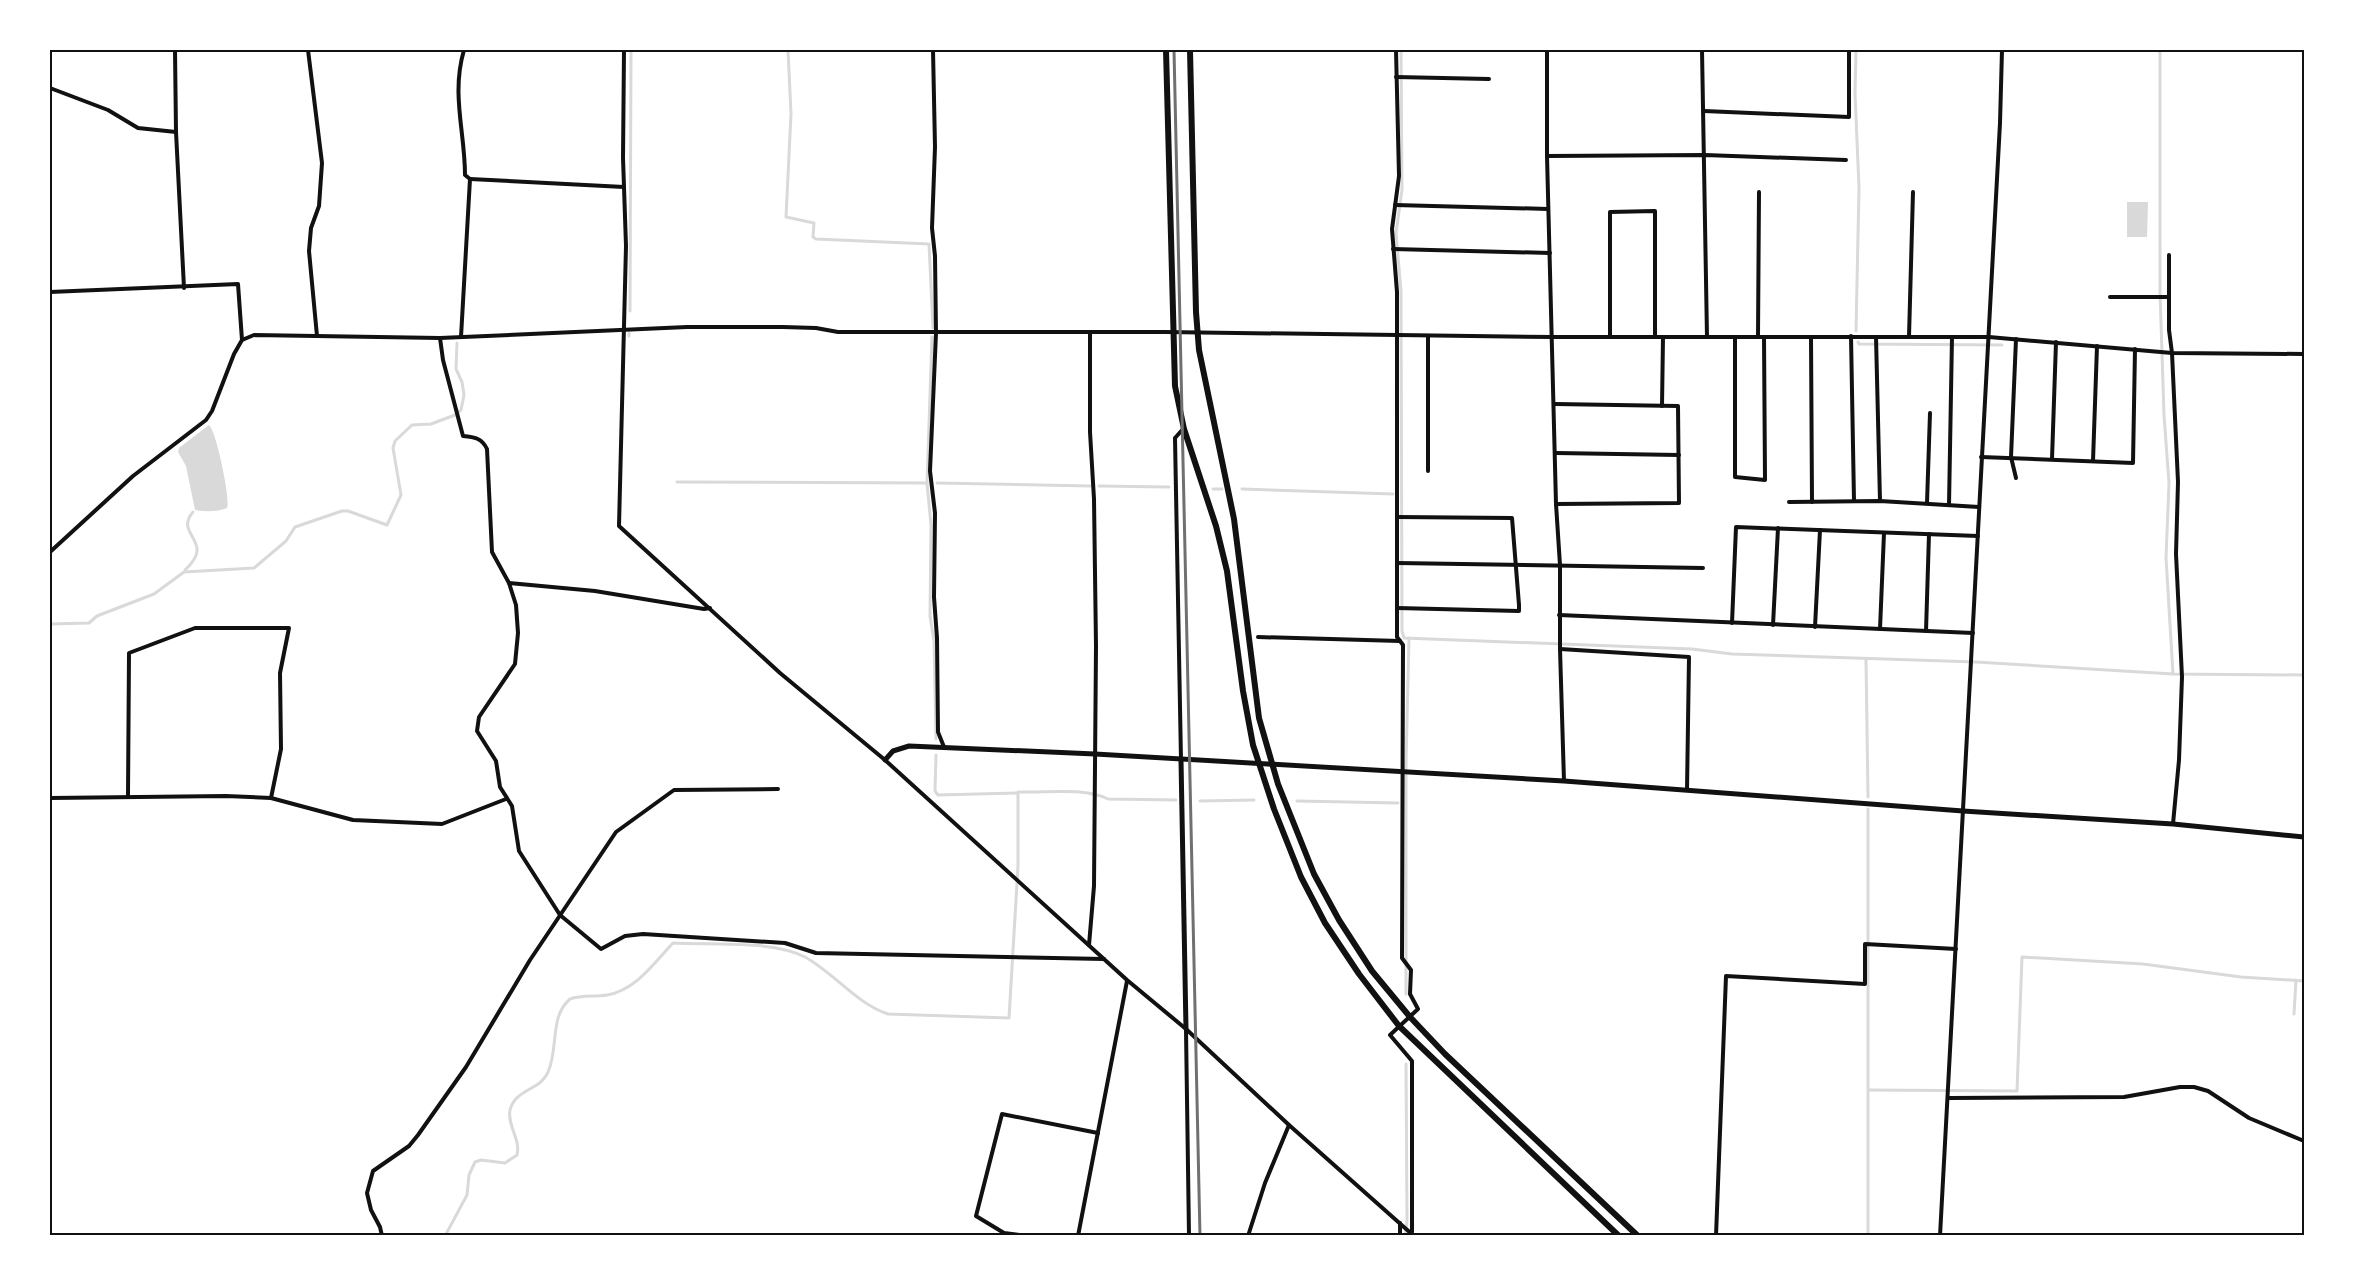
<svg xmlns="http://www.w3.org/2000/svg" width="2354" height="1285" font-family="Lato,sans-serif">
	<style>
		.water { fill: #d9d9d9 }
		.lines { fill: none; stroke-linecap: round; stroke-linejoin: round }
		.stream { stroke: #d9d9d9; stroke-width: 3 }
		.minor { stroke: #111; stroke-width: 4 }
		.tertiary { stroke: #111; stroke-width: 5 }
		.secondary { stroke: #111; stroke-width: 6 }
		.rail { stroke: #707070; stroke-width: 3 }
		.neatline { fill: none; stroke: #111; stroke-width: 2 }
	</style>
	<rect width="100%" height="100%" fill="#fff"/>
	<g class="water">
		<path d="M2127,202H2148L2147,237H2127Z"/>
		<path d="M209,425C216,430 231,501 227,508C217,512 206,512 195,510L186,466L178,452L179,448Z"/>
	</g>
	<g class="lines">
		<g class="stream">
			<path d="M788,50L791,114L786,217L814,223L813,237L816,239L929,244L933,328"/>
			<path d="M1401,50L1402,190L1396,233L1401,291L1402,631L1404,638L1692,649L1732,654L1976,662L2173,674L2304,675"/>
			<path d="M2158,50L2160,53V292L2164,415L2169,483L2166,558L2173,674"/>
			<path d="M630,311L631,50"/>
			<path d="M1856,331L1859,188L1855,93L1856,50"/>
			<path d="M629,336V333"/>
			<path d="M932,337L927,483L931,525L930,616L934,641L936,739"/>
			<path d="M1858,342L1859,344L2002,345"/>
			<path d="M677,482L927,483"/>
			<path d="M937,483L1090,486"/>
			<path d="M1099,486L1169,487"/>
			<path d="M1213,489H1222"/>
			<path d="M1242,489L1393,494"/>
			<path d="M185,570C217,541 173,535 193,512"/>
			<path d="M50,624L89,623L97,616L154,594L184,572L254,568L286,541L295,527L342,511H348L387,525L401,495L393,448L395,441L412,425L431,424L455,415L461,410L464,395L462,382L456,369L457,343"/>
			<path d="M1866,659L1868,797"/>
			<path d="M936,755L935,791L938,795L1017,793"/>
			<path d="M1200,801L1254,800"/>
			<path d="M1297,801L1398,803"/>
			<path d="M1868,809V1236"/>
			<path d="M1406,994V765L1409,638"/>
			<path d="M2294,1014L2296,980"/>
			<path d="M1869,1090L2017,1091L2022,957L2143,964L2241,977L2304,981"/>
			<path d="M445,1236L467,1195L469,1175L475,1162L481,1160L505,1163L517,1155C521,1139 507,1126 510,1110C515,1089 541,1090 548,1072C559,1048 549,1017 570,999C582,995 595,997 607,995C636,990 654,963 673,943C711,945 772,940 805,957C834,973 857,1004 888,1014L1009,1018L1018,866V792C1046,793 1083,787 1108,799L1176,800"/>
			<path d="M1405,1236L1407,1221L1406,1064"/>
		</g>
		<g class="minor">
			<path d="M175,50L176,132L184,288"/>
			<path d="M308,50L322,163L319,206L311,228L309,251L317,336"/>
			<path d="M624,50L623,158L626,246L619,526L780,673L885,760L1127,980L1186,1029L1289,1125L1414,1236"/>
			<path d="M933,50L935,147L932,228L935,256L936,333L930,471L935,513L934,597L937,638L938,732L944,747"/>
			<path d="M1396,50L1399,176L1392,229L1397,292V637L1403,645L1402,958L1411,970L1410,994L1418,1009L1390,1035L1412,1061V1232"/>
			<path d="M1547,50V156L1556,504L1560,565V649L1564,781"/>
			<path d="M1702,50L1707,337"/>
			<path d="M1396,77L1489,79"/>
			<path d="M50,88L108,110L138,128L176,132"/>
			<path d="M1704,111L1849,117V50"/>
			<path d="M1547,156L1705,155L1846,160"/>
			<path d="M470,179L624,187"/>
			<path d="M1395,205L1548,209"/>
			<path d="M1393,249L1550,253"/>
			<path d="M2169,255V330L2172,353L2178,482L2176,554L2182,677L2179,760L2173,824"/>
			<path d="M50,292L238,284L242,340L234,354L212,411L206,420L133,476L50,552"/>
			<path d="M2110,297H2169"/>
			<path d="M1851,336L1854,501"/>
			<path d="M461,337L470,179L465,175C465,132 451,94 464,50"/>
			<path d="M1428,337V471"/>
			<path d="M1610,337V212L1655,211V337"/>
			<path d="M1735,337V477L1765,480L1764,337"/>
			<path d="M1758,337L1759,192"/>
			<path d="M1811,337L1812,502"/>
			<path d="M1876,337L1880,501"/>
			<path d="M1909,337L1913,192"/>
			<path d="M440,338L443,360L463,436C474,437 482,438 487,449L492,552L509,583L516,605L518,633L515,664L479,717L477,731L496,761L500,787L512,806L519,851L560,915L601,949L625,936L643,934L785,943L816,953L1104,959"/>
			<path d="M242,340L254,335L440,338L687,327H783L816,328L838,332H1165L1553,337H1989L2172,353L2304,354"/>
			<path d="M1555,404L1678,406L1679,503L1556,504"/>
			<path d="M1662,406L1663,337"/>
			<path d="M1556,453L1679,455"/>
			<path d="M1981,457L2133,463L2135,349"/>
			<path d="M2052,459L2056,342"/>
			<path d="M2093,461L2097,346"/>
			<path d="M2016,478L2011,457L2016,339"/>
			<path d="M1789,502L1880,501L1979,507"/>
			<path d="M1927,503L1930,413"/>
			<path d="M1949,505L1952,337"/>
			<path d="M1397,517L1512,518L1519,605V611L1397,608"/>
			<path d="M1397,563L1703,568"/>
			<path d="M509,583L595,591L704,609L710,608"/>
			<path d="M1559,615L1973,633"/>
			<path d="M1732,623L1736,527L1978,536"/>
			<path d="M1773,625L1778,528"/>
			<path d="M1815,627L1820,530"/>
			<path d="M1880,629L1884,533"/>
			<path d="M1926,631L1929,534"/>
			<path d="M1258,637L1400,641"/>
			<path d="M1560,649L1689,657L1687,790"/>
			<path d="M1181,760L1175,438L1183,429"/>
			<path d="M128,796L129,653L195,628H289L280,673L281,749L271,798"/>
			<path d="M50,798L226,796L271,798L353,820L442,824L506,799"/>
			<path d="M1089,945L1094,886L1096,646L1094,499L1090,432V333"/>
			<path d="M1186,1030L1189,1236"/>
			<path d="M1949,1098L2124,1097L2180,1087H2194L2208,1091L2249,1118L2304,1141"/>
			<path d="M382,1236L380,1227L371,1210L367,1193L373,1171L409,1146L418,1135L466,1067L530,960L616,832L674,790L778,789"/>
			<path d="M1027,1236L1004,1233L976,1216L1002,1114L1098,1133"/>
			<path d="M1078,1236L1127,981"/>
			<path d="M1248,1236L1265,1183L1289,1125"/>
			<path d="M1400,1236V1223"/>
			<path d="M1716,1236L1726,976L1865,984V944L1956,949"/>
			<path d="M1940,1236L2000,123L2002,50"/>
		</g>
		<g class="tertiary">
			<path d="M885,760L893,751L909,746L1095,754L1564,781L1963,811L2173,824L2304,837"/>
			<path d="M1181,760L1186,1029"/>
		</g>
		<g class="secondary">
			<path d="M1166,50L1175,386L1184,429L1216,526L1227,571L1243,691L1253,745L1274,809L1301,877L1325,923L1359,974L1399,1026L1619,1236"/>
			<path d="M1190,50L1196,312L1199,350L1234,519L1259,718L1278,784L1314,874L1339,920L1372,971L1410,1017L1445,1054L1638,1236"/>
		</g>
		<path class="rail" d="M1174,50L1200,1236"/>
	</g>
	<rect width="2354" height="1285" fill="none" stroke="#ffffff" stroke-width="102"/>
	<rect x="51" y="51" width="2252" height="1183" class="neatline"/>
</svg>
